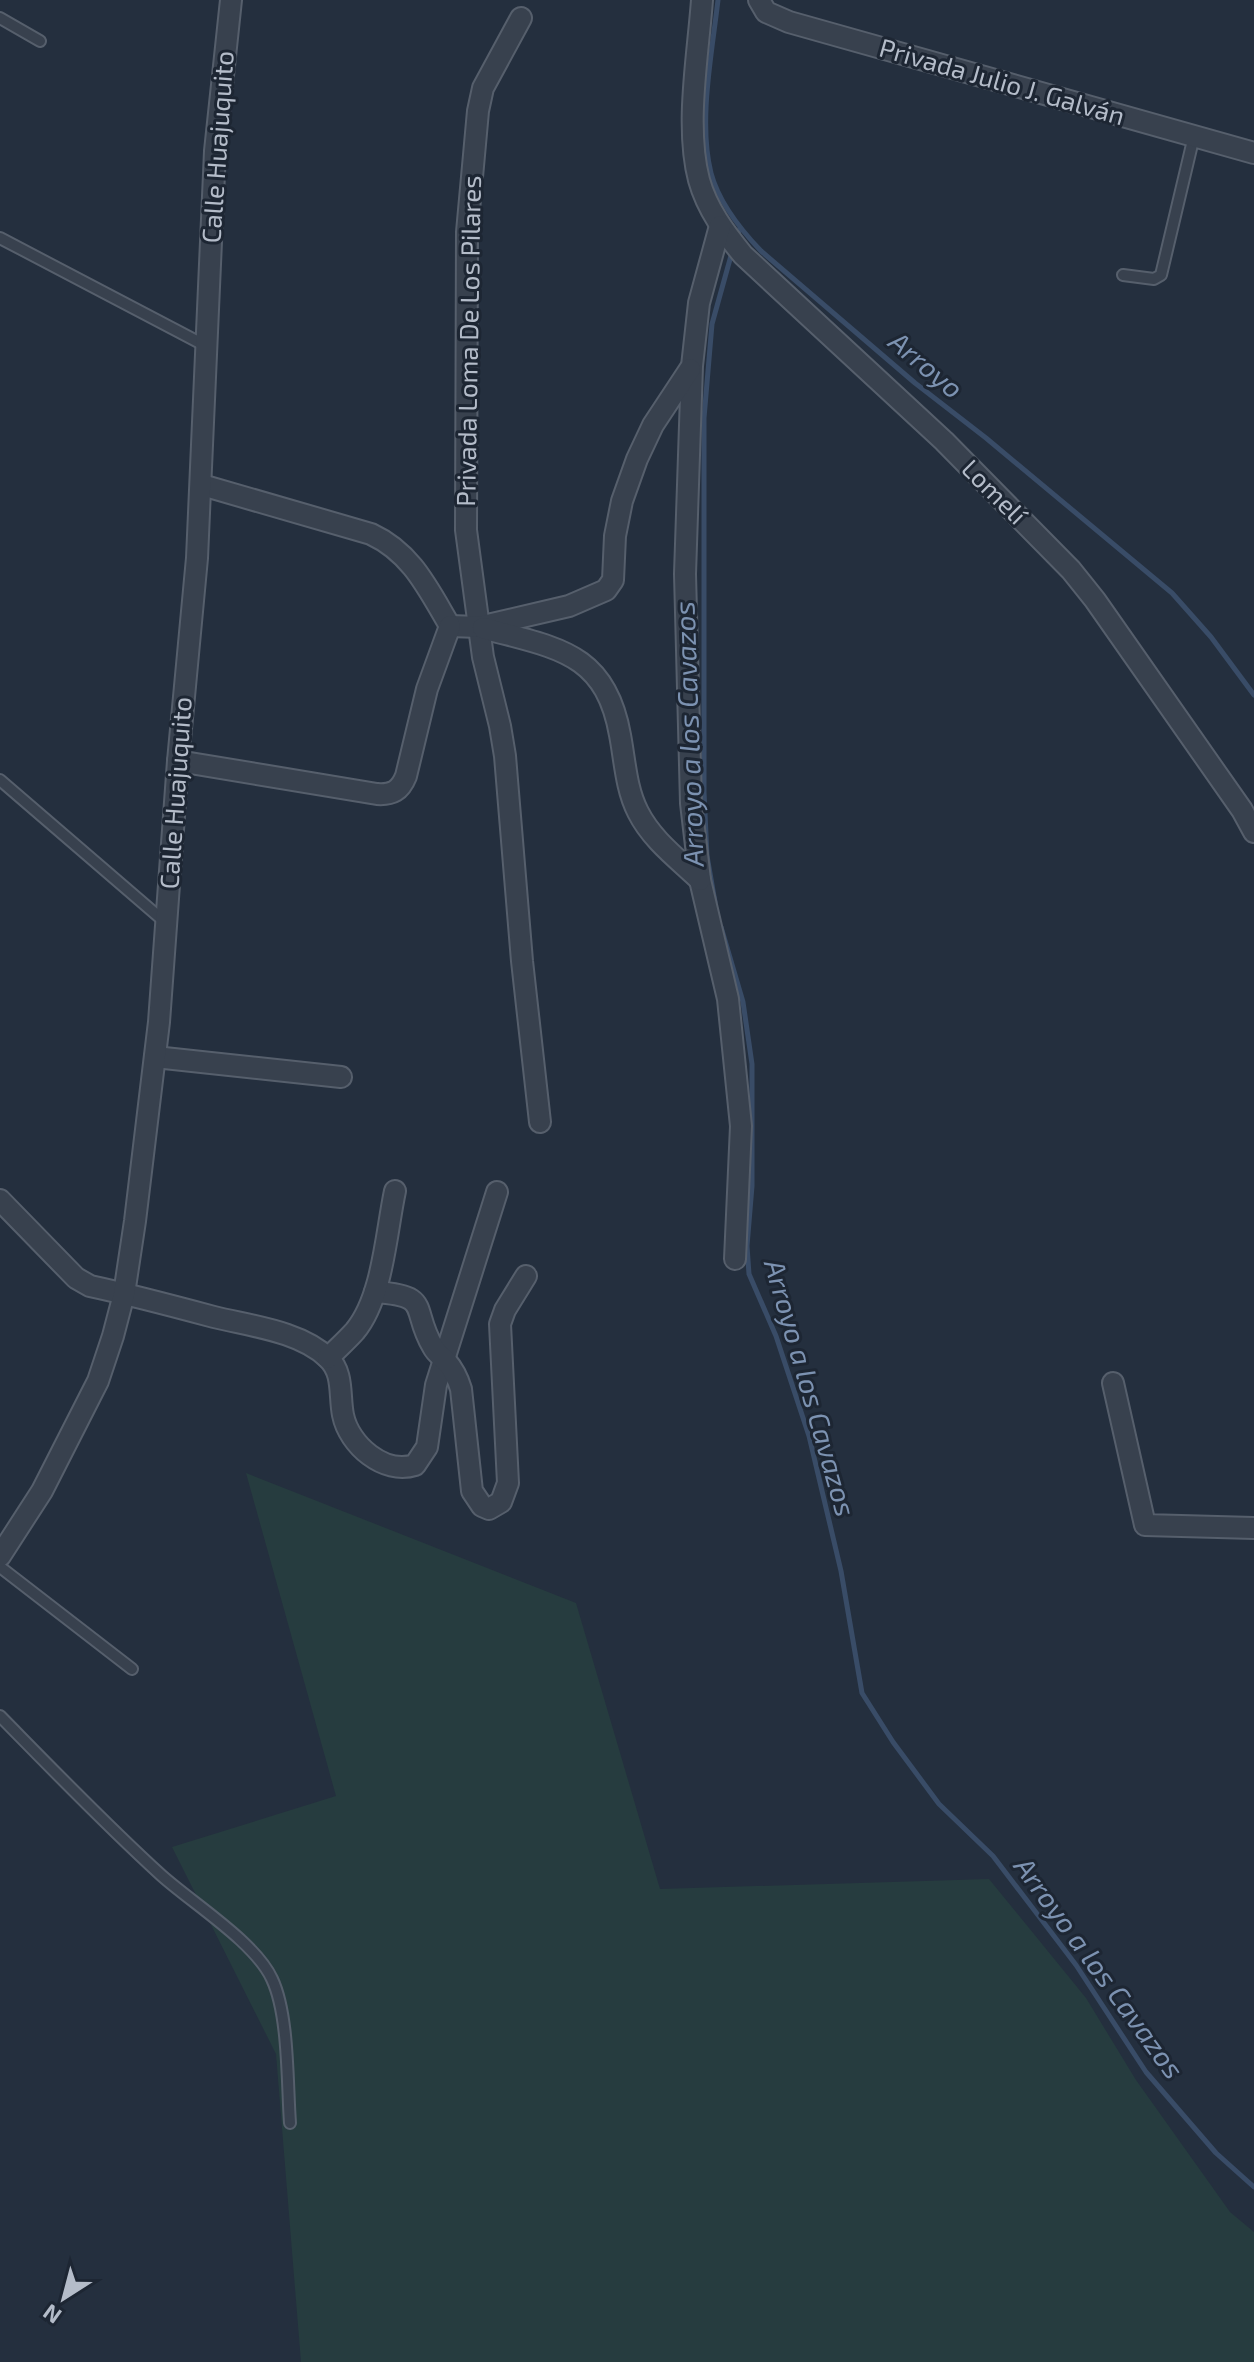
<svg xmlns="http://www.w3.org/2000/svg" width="1254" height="2362" font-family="'Exo 2',sans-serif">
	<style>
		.green { fill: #263c3f }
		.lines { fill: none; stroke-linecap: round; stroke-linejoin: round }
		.stream { stroke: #394c67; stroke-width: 5 }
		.service-casing { stroke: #565f6c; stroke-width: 14 }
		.minor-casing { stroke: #565f6c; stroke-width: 24 }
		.service { stroke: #38414e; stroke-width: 10 }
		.minor { stroke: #38414e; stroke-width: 20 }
		.labels { text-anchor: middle; stroke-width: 6; stroke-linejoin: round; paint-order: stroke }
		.street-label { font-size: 26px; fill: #b4bcc9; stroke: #1d2633 }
		.water-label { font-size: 28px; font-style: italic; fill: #7c92b1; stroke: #1d2633 }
	</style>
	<rect width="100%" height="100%" fill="#242f3e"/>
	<path class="green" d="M246,1473L576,1603L660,1889L989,1879L1086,1998L1136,2080L1230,2212L1254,2232V2362H301L276,2054L172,1847L336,1796Z"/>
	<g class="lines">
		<g class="stream">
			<path d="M718,0C712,53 698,122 711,173C719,203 740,229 761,251L915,383L986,438L1172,593L1211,637L1254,695"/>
			<path d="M736,239L740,228"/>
			<path d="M715,902L707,856L704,792V418L712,324L732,252"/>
			<path d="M721,927L743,1002L752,1064V1186L747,1246L749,1274L776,1336L809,1436L841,1571L862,1693L893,1742L939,1804L993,1856L1076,1965L1146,2072L1216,2153L1254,2187"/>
		</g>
		<g class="service-casing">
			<g id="service">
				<path d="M0,18L40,41"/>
				<path d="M0,238L206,346"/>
				<path d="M1123,275L1154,279L1161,275L1194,136"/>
				<path d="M0,780L165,922"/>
				<path d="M0,1567L132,1669"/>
				<path d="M0,1716C53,1770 105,1824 161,1875C192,1903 255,1942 272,1979C289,2015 287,2082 290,2123"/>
			</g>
		</g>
		<g class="minor-casing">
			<g id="minor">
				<path d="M702,0C698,56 685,126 699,180C707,209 725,233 743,255L944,441L1071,570L1095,600L1242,810L1254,832"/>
				<path d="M759,0L766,12L789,22L1254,153"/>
				<path d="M521,18L483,88L478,111L467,232L466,530L483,657L500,726L505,756L522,961L540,1122"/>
				<path d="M720,226L699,303L692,366L685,574L691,803L700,880L728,999L741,1126L735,1259"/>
				<path d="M202,485L371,534C412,553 428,589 450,626"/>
				<path d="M450,626L479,627L569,606L606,590L613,580L615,536L622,501L637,459L653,425L690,369"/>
				<path d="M483,628C554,648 605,650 620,735C625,761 626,789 638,812C652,840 678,859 700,880"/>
				<path d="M178,761L377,794C392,795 400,791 406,776L427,689L450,626"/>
				<path d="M155,1057L341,1077"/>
				<path d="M0,1200L76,1278L90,1286C132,1295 173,1306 214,1317C250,1326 300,1331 328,1358C344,1373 339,1395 343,1415C349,1445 384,1475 415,1465L427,1447L436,1385L497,1192"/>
				<path d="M375,1292C433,1296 410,1308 433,1347C436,1353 441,1356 446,1361C453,1369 458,1379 461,1389L472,1491L482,1506L489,1509L501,1502L508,1483L500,1324L505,1310L526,1276"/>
				<path d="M328,1358C337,1349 347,1340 355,1331C383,1297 386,1233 395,1191"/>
				<path d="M1113,1383L1145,1525L1254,1528"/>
				<path d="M0,1556L42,1491L98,1381L113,1336L124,1294L135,1221L159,1022L178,761L197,558L215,151L231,0"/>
			</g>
		</g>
		<use href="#service" class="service"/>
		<use href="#minor" class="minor"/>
	</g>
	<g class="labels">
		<g class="street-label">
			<text transform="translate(1002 82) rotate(16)" y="9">Privada Julio J. Galván</text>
			<text transform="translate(218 147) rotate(-86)" y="9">Calle Huajuquito</text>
			<text transform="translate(469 341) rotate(-89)" y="9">Privada Loma De Los Pilares</text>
			<text transform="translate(994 492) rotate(45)" y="9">Lomelí</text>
			<text transform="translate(176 793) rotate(-86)" y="9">Calle Huajuquito</text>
		</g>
		<g class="water-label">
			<text transform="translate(926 365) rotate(40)" y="10">Arroyo</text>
			<text transform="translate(689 734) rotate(-92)" y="10">Arroyo a los Cavazos</text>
			<text transform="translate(810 1388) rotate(74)" y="10">Arroyo a los Cavazos</text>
			<text transform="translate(1099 1968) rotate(54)" y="10">Arroyo a los Cavazos</text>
		</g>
	</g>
	<g transform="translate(64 2298) rotate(216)" stroke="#1d2633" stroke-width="6" paint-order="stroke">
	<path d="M0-6L14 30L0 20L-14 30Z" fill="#b4bcc9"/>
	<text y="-12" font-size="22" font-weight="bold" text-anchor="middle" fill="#b4bcc9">N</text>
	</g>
</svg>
